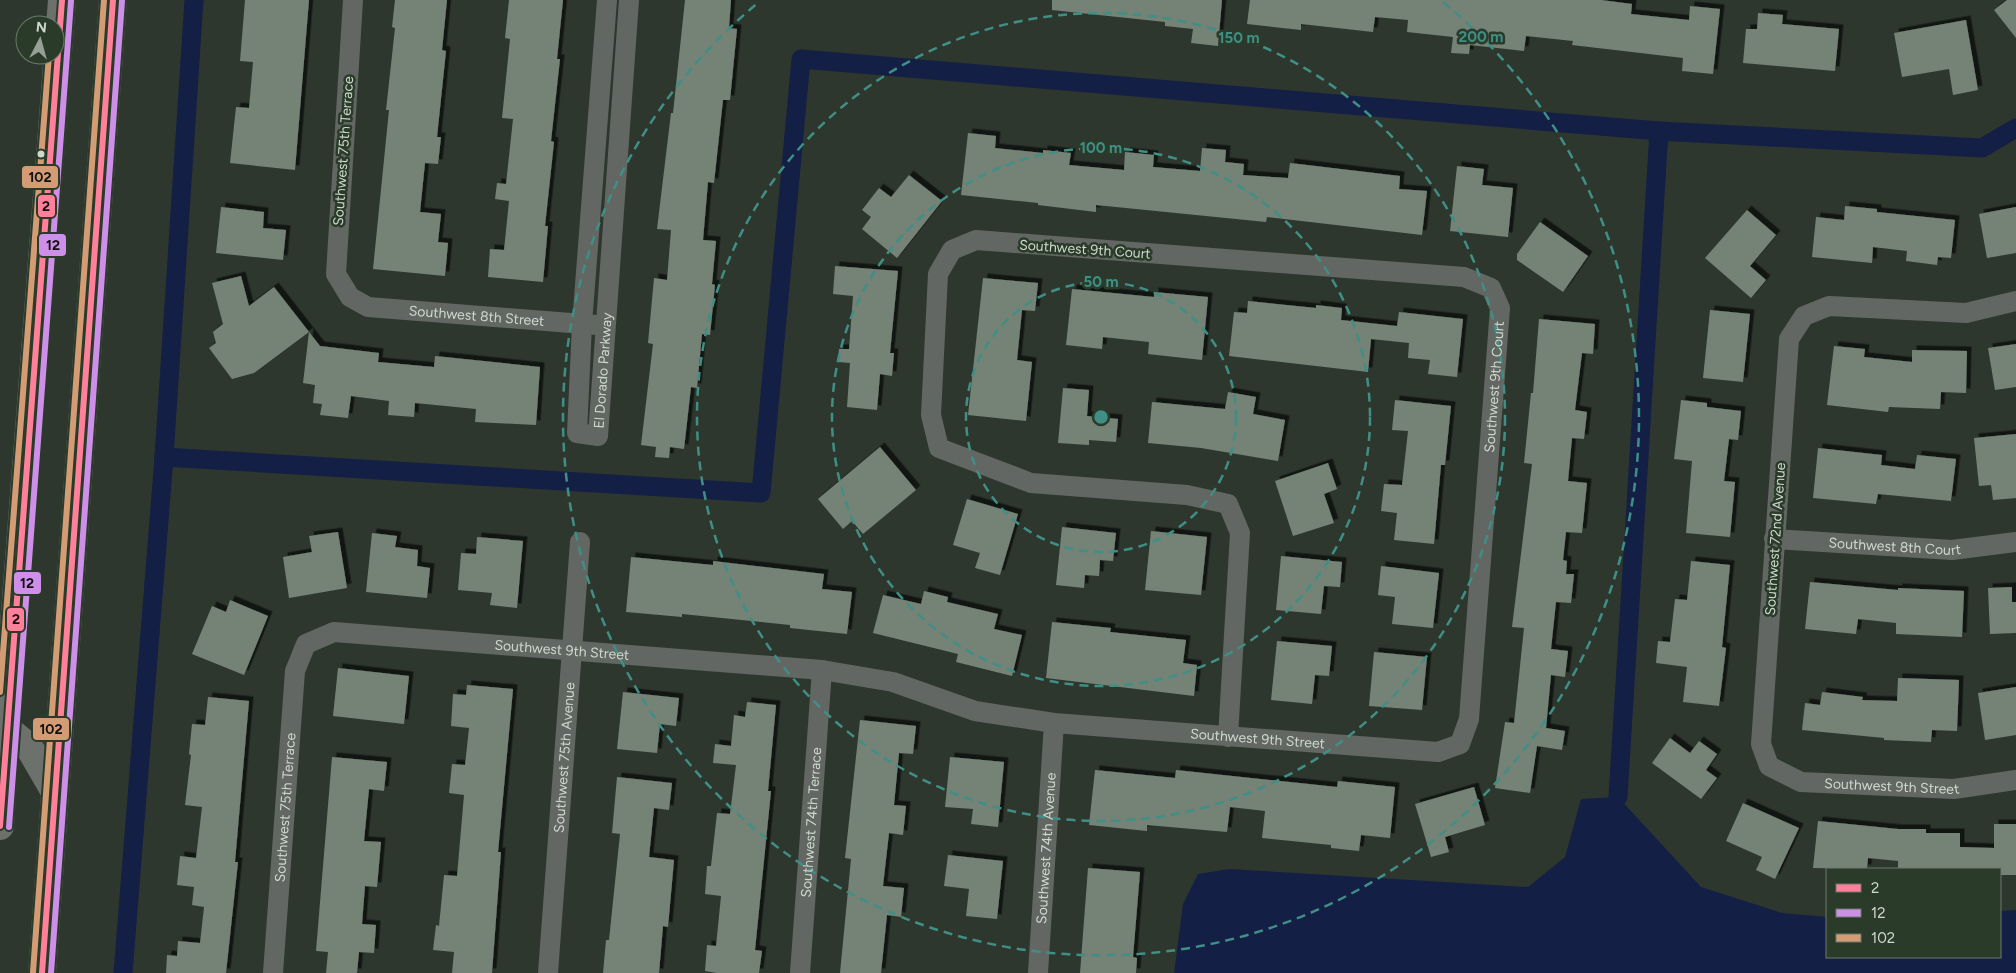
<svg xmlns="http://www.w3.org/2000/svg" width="2016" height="973" font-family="Figtree,sans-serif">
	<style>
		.water { fill: #141f45 }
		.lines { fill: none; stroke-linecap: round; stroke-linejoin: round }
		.canal { stroke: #141f45; stroke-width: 19 }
		.building { fill: #758276; filter: url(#shadow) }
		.minor { stroke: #636763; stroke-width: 20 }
		.primary { stroke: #6c716c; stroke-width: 28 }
		.bus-1-casing { stroke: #2a3b2a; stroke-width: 10 }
		.bus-2-casing { stroke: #2a3b2a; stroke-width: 10 }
		.bus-3-casing { stroke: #2a3b2a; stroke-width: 10 }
		.bus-1 { stroke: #ff8098; stroke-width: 6 }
		.bus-2 { stroke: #ce8fe9; stroke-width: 6 }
		.bus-3 { stroke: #d39c74; stroke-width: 6 }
		.ring { fill: none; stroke: #3f8f86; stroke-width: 2.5; stroke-dasharray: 9 6 }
		.bus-dot { fill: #ced9ce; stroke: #2a3b2a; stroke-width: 2 }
		.labels { text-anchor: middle; stroke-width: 5; stroke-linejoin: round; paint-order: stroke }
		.street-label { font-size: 14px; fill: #ced9ce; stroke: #2a3b2a }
		.centre { fill: #3f8f86; stroke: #2a3b2a; stroke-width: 2.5 }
		.ring-label { font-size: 15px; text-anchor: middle; font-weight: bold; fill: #3f8f86; stroke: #2a3b2a; stroke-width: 5; stroke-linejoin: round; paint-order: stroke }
		.line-badge { stroke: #2a3b2a; stroke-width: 2 }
		.pale-badge-label { font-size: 14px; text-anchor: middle; font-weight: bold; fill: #111 }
	</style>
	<defs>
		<filter id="shadow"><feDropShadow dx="4.5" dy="-4.5" stdDeviation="0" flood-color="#0009"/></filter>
	</defs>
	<rect width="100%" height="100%" fill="#2e372e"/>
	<path class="water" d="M1618,797L1701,887L1782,913L1827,917V957H2000V911L2016,910V973H1174L1183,904L1198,874L1229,869L1528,887L1565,857L1581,799Z"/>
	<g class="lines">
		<g class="canal">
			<path d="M164,457L761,493L801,59L1659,131"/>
			<path d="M1618,797L1659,131L1982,148L2016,128"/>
			<path d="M123,973L164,457L194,0"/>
		</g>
	</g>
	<g class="building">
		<path d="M245,0H309L295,170L230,163L236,107L249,108L253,62L240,61Z"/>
		<path d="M395,0H447L442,50L446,51L437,137H441L438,164L425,163L420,212L441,214L438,242L448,243L445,276L373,269L389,110H386L395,28L392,27Z"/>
		<path d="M509,0H563L557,59H560L551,141L554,142L545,226H548L543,282L488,277L490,249L504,250L509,201L495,199L497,183L506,184L513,119L502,118L510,39L505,38Z"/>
		<path d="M685,0H731L729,28L737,29L730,100H723L714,183L708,182L703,240L716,241L712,284L715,285L710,335L702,334L697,388L691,387L684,449L670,447L669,458L655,457L656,447L641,445L653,344L648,343L654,278L667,280L671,230L657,229L671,113H673Z"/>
		<path d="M1052,0H1222L1218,46L1191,43L1193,29L1165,26V22L1052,10Z"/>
		<path d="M1250,0H1601L1632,4L1631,14L1689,20L1690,6L1720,9L1713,74L1682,71L1683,58L1572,45L1573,41L1526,36L1524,51L1470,45L1469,54L1451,53L1453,37L1407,32L1408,20L1375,17L1373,32L1301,24V30L1247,24Z"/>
		<path d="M2007,0H2016V38L1994,10Z"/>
		<path d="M1758,13L1783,15L1782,24L1839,29L1835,71L1743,63L1746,29H1757Z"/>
		<path d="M1966,20L1978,90L1953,95L1949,69L1902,77L1894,33Z"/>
		<path d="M968,133L996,136L995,148L1043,153V150L1071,153L1069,165L1124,170L1125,152L1154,155L1153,167L1200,171L1202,148L1226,150L1225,162L1244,164L1243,175L1288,178L1290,163L1400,176L1399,189L1427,191L1422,235L1267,217L1266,222L1096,205V212L1038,205V203L961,195Z"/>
		<path d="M1457,166L1484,169L1482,185L1513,188L1508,237L1450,231Z"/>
		<path d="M909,175L942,201L897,258L862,229L871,217L862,210L879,188L891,197Z"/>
		<path d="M1845,206L1877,209V212L1955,220L1951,258L1938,257L1937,265L1906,261L1907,251L1873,247L1872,263L1812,257L1816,217L1844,220Z"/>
		<path d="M221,207L264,212L263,228L286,230L283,260L216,253Z"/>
		<path d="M2016,207V253L1987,258L1979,214Z"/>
		<path d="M1747,210L1776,235L1750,266L1766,280L1751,298L1705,258Z"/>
		<path d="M1540,222L1588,256L1563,292L1517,260V254Z"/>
		<path d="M835,266L898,271L890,353H894L892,376L880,374L877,410L847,407L850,363L838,362L839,349H849L853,296L833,294Z"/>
		<path d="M241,276L249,306L274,287L320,346L379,353L378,362L434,367L435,356L540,367L536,425L475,422L476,409L415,403L414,417L388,415L389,401L351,396L348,418L320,415L322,404L313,403L315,385L303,383L309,332L254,373L232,379L209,348L216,343L213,332L223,324L212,283Z"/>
		<path d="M983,278L1038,283L1035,311L1022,310L1017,360L1032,362L1026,421L968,415Z"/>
		<path d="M1072,289L1154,297V292L1208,297L1202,360L1148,354L1149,342L1103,337L1102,349L1066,345Z"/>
		<path d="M1248,301L1316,308V305L1342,308L1341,320L1397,326L1399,312L1463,319L1457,377L1428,374L1430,360L1408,358L1409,343L1371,339L1368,372L1229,356L1234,312L1247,313Z"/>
		<path d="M1710,310L1750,314L1743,382L1703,378Z"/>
		<path d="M1539,319L1595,324L1593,354L1582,353L1575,410L1587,412L1584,439L1572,438L1568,481L1587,483L1582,533L1566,532L1563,560L1567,561L1566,574H1574L1571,603L1556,602L1551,649L1568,651L1565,677L1551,675L1546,728L1565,731L1562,750L1537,746L1530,793L1495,788L1505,722L1514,723L1524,628L1512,627L1532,464L1524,463L1531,393H1533Z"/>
		<path d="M2016,344V387L1995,390L1988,348Z"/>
		<path d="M1834,346L1865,349L1864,357L1912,362V350L1967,351L1966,393L1941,392L1940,409L1889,407L1888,412L1827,405Z"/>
		<path d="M1063,388L1089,390L1087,416L1118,419L1116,442L1089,440V445L1058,443Z"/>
		<path d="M1228,392L1256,397L1253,414L1285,420L1278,461L1201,448L1148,443L1152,402L1225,409Z"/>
		<path d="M1395,400L1451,406L1445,465H1441L1434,544L1394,540L1397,513L1381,511L1384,484L1402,485L1408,431L1392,430Z"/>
		<path d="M1681,400L1707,403V407L1741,411L1738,440L1729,439L1724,481L1735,482L1730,537L1686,533L1692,461L1674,459Z"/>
		<path d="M2016,434V498L1993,500L1991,485L1979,486L1974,438Z"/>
		<path d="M880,447L916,490L863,534L852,521L843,529L818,499Z"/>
		<path d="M1818,448L1882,455L1881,465L1915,469L1917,455L1956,459L1951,501L1878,494L1876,504L1813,498Z"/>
		<path d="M1328,463L1337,489L1324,494L1334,523L1293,536L1275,481Z"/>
		<path d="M967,499L1018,514L1000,575L975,568L980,553L953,545Z"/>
		<path d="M1062,527L1116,533L1113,561L1100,560L1099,576L1085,575L1084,588L1056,585Z"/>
		<path d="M1151,531L1207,537L1201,595L1145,590Z"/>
		<path d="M338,532L347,588L289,598L283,557L312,552L309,536Z"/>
		<path d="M372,533L397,536L395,547L418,550L417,566L430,568L427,598L366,592Z"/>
		<path d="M477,537L523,541L517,608L490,605L492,593L458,590L461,553L476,554Z"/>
		<path d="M1281,556L1342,562L1340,587L1324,586L1321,614L1276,610Z"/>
		<path d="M631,557L713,565V561L824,574L822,589L852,592L847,634L790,628V625L682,614V617L626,612Z"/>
		<path d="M1691,561L1730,565L1722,647L1726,648L1719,706L1683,702L1687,667L1656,663L1658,641L1670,642L1675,599L1687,600Z"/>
		<path d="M1381,566L1439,573L1433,628L1392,624L1395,597L1378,595Z"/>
		<path d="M1810,582L1898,590V588L1964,591L1962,637L1896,634V623L1858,619L1856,634L1805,629Z"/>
		<path d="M2012,587V602H2016V633L1990,634L1988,588Z"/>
		<path d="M924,591L948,597L947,602L998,614L994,629L1022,635L1012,676L956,662L958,654L873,633L883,595L921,604Z"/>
		<path d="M230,600L268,616L244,675L192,654L212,606L226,612Z"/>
		<path d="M1052,622L1111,628L1110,632L1186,640L1183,663L1197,665L1194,696L1046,678Z"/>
		<path d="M1277,641L1332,646L1329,676L1315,675L1312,704L1271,700Z"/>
		<path d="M1374,652L1427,657L1422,710L1369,706Z"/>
		<path d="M338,668L409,676L404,724L333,716Z"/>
		<path d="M1898,678L1959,680L1957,731L1932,730L1931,742L1884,740V738L1802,730L1805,703L1820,705L1822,692L1863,697L1862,700L1897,701Z"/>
		<path d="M467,685L513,689L498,852H501L492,973H452L454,952L433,950L436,925L439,926L444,875L457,876L464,795L449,793L452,764L465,765L469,728L451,726L453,694L466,695Z"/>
		<path d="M2016,687V735L1985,740L1978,693Z"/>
		<path d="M623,692L679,698L676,726L660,724L657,753L617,749Z"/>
		<path d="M208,697L249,701L235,862H238L226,973H166L167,955L177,956L178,941L200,943L204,907L192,905L194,887L177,885L180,856L196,858L202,807L185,805L191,755L189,754L192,724L205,725Z"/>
		<path d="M747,702L776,705L768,791H771L755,950L762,951L759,973H717L705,971L707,945L716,946L721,896L705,894L707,866H711L717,813L730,814L736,765L713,763L715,744L731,746L734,715L745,717Z"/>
		<path d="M860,720L916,726L913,754L899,753L894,805L906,806L903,835L889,833L883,886L904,888L901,917L887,915L881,973H840L851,859L845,858Z"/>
		<path d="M1670,738L1690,753L1699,741L1717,754L1706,770L1717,778L1701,799L1652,763Z"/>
		<path d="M332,757L387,762L384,791L369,789L364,841L381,842L377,887L365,886L362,924L376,925L374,953L359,952L357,973H326L328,952L316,951Z"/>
		<path d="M950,757L1004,762L998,827L971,824L973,809L945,807Z"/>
		<path d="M1095,770L1175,778L1176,770L1337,787L1338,781L1395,787L1390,838L1361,835L1359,851L1331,848V845L1262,838L1265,811L1230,807L1227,832L1147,825V831L1089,825Z"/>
		<path d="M617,777L672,783L669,810L654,808L649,857L674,860L668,927L663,926L659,973H603L606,940H609L620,834L612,833Z"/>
		<path d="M1474,787L1485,825L1445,837L1449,852L1431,857L1415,804Z"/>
		<path d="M1743,803L1799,828L1775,879L1756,870L1762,857L1726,841Z"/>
		<path d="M1818,821L1898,829H1926V833H1960V847L1994,848V824H2016V875H2000V869H1898V861L1868,858L1867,869L1813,868Z"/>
		<path d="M948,855L1003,861L997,919L966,916L969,889L944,886Z"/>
		<path d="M1088,868L1140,872L1133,957L1137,958L1136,973H1080Z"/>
	</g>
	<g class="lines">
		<g class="minor">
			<path id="s1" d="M353,0L336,274L350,297L368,307L596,325"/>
			<path id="s2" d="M607,0L582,324L577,433L598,436L629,0"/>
			<path id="s3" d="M2016,301L1966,313L1829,306L1804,316L1789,339L1761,744L1769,766L1801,782L1954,789L2016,780"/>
			<path id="s4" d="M1774,539L1952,550L2016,542"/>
			<path id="s5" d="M273,973L295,671L306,644L334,632L822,670L893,682L975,711L1054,723L1438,752L1460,744L1469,719L1500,308L1491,288L1464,277L976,240L952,250L938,274L931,415L939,448L1031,483L1187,495L1228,504L1240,533L1228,737"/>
			<path id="s6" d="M548,973L580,542"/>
			<path id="s7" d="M800,973L822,670"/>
			<path id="s8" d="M1038,973L1054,723"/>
		</g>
		<g class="primary">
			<path d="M6,728L29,747L55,792"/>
			<path d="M0,826L6,728L62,0"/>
			<path d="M42,973L113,0"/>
		</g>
		<g class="bus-1-casing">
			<g id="bus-1">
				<path d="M0,826L62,0"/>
				<path d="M42,973L113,0"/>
			</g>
		</g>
		<g class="bus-2-casing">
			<g id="bus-2">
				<path d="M9,827L71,1"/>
				<path d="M51,973L122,1"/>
			</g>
		</g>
		<g class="bus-3-casing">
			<g id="bus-3">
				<path d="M0,692L49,55"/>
				<path d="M33,972L104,0"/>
			</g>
		</g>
		<use href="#bus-1" class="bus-1"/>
		<use href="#bus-2" class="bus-2"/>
		<use href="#bus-3" class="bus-3"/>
	</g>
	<g class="ring">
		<circle cx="1101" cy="417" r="135"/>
		<circle cx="1101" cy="417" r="269"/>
		<circle cx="1101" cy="417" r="404"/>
		<path d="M1443 2A538 538 0 1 1 759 2"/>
	</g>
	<circle class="bus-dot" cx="41" cy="154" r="4.5"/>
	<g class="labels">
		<g class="street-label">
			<text transform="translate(343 151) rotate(-86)" y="5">Southwest 75th Terrace</text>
			<text transform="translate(1085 249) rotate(4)" y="5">Southwest 9th Court</text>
			<text dy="5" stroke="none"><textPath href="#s1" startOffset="431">Southwest 8th Street</textPath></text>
			<text dy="5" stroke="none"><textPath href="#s2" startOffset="521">El Dorado Parkway</textPath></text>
			<text dy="5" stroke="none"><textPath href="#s5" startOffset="1859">Southwest 9th Court</textPath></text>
			<text transform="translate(1775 539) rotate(-86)" y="5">Southwest 72nd Avenue</text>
			<text dy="5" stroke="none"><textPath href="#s4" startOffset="121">Southwest 8th Court</textPath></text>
			<text dy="5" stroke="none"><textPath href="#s5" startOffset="591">Southwest 9th Street</textPath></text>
			<text dy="5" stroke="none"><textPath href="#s5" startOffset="1295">Southwest 9th Street</textPath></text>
			<text dy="5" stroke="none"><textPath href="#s6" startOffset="216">Southwest 75th Avenue</textPath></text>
			<text dy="5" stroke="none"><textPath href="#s3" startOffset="799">Southwest 9th Street</textPath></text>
			<text dy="5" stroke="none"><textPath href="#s5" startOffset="166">Southwest 75th Terrace</textPath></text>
			<text dy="5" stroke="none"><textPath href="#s7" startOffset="151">Southwest 74th Terrace</textPath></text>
			<text dy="5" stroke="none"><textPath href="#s8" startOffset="125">Southwest 74th Avenue</textPath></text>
		</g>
	</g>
	<circle cx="1101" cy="417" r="8" class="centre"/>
	<g class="ring-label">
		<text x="1481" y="42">200 m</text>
		<text x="1239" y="43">150 m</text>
		<text x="1101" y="153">100 m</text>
		<text x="1101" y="287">50 m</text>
	</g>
	<g class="line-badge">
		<rect x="21" y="165" width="38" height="24" rx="5" fill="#d39c74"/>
		<rect x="37" y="194" width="19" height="24" rx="5" fill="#ff8098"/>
		<rect x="38" y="233" width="29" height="24" rx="5" fill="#ce8fe9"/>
		<rect x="13" y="571" width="29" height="24" rx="5" fill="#ce8fe9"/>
		<rect x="6" y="607" width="19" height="25" rx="5" fill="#ff8098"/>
		<rect x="32" y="717" width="38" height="24" rx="5" fill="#d39c74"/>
	</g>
	<g class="pale-badge-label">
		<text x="40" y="182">102</text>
		<text x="46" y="211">2</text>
		<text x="53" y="250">12</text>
		<text x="27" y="588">12</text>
		<text x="16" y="624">2</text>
		<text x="51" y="734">102</text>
	</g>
	<rect x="1826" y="868" width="175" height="90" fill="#2a3b2a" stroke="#6c7a6c"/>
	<rect x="1836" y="884" width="25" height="8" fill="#ff8098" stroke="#6c7a6c"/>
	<text x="1871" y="893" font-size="15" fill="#ced9ce">2</text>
	<rect x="1836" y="909" width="25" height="8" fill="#ce8fe9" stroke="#6c7a6c"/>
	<text x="1871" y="918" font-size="15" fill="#ced9ce">12</text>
	<rect x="1836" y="934" width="25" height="8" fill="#d39c74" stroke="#6c7a6c"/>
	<text x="1871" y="943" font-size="15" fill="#ced9ce">102</text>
	<g transform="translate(40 40) rotate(6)"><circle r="24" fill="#2a3b2a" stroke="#6c7a6c"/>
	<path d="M0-4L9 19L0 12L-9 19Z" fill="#96a096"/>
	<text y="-8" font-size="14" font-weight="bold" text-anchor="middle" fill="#ced9ce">N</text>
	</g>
</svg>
